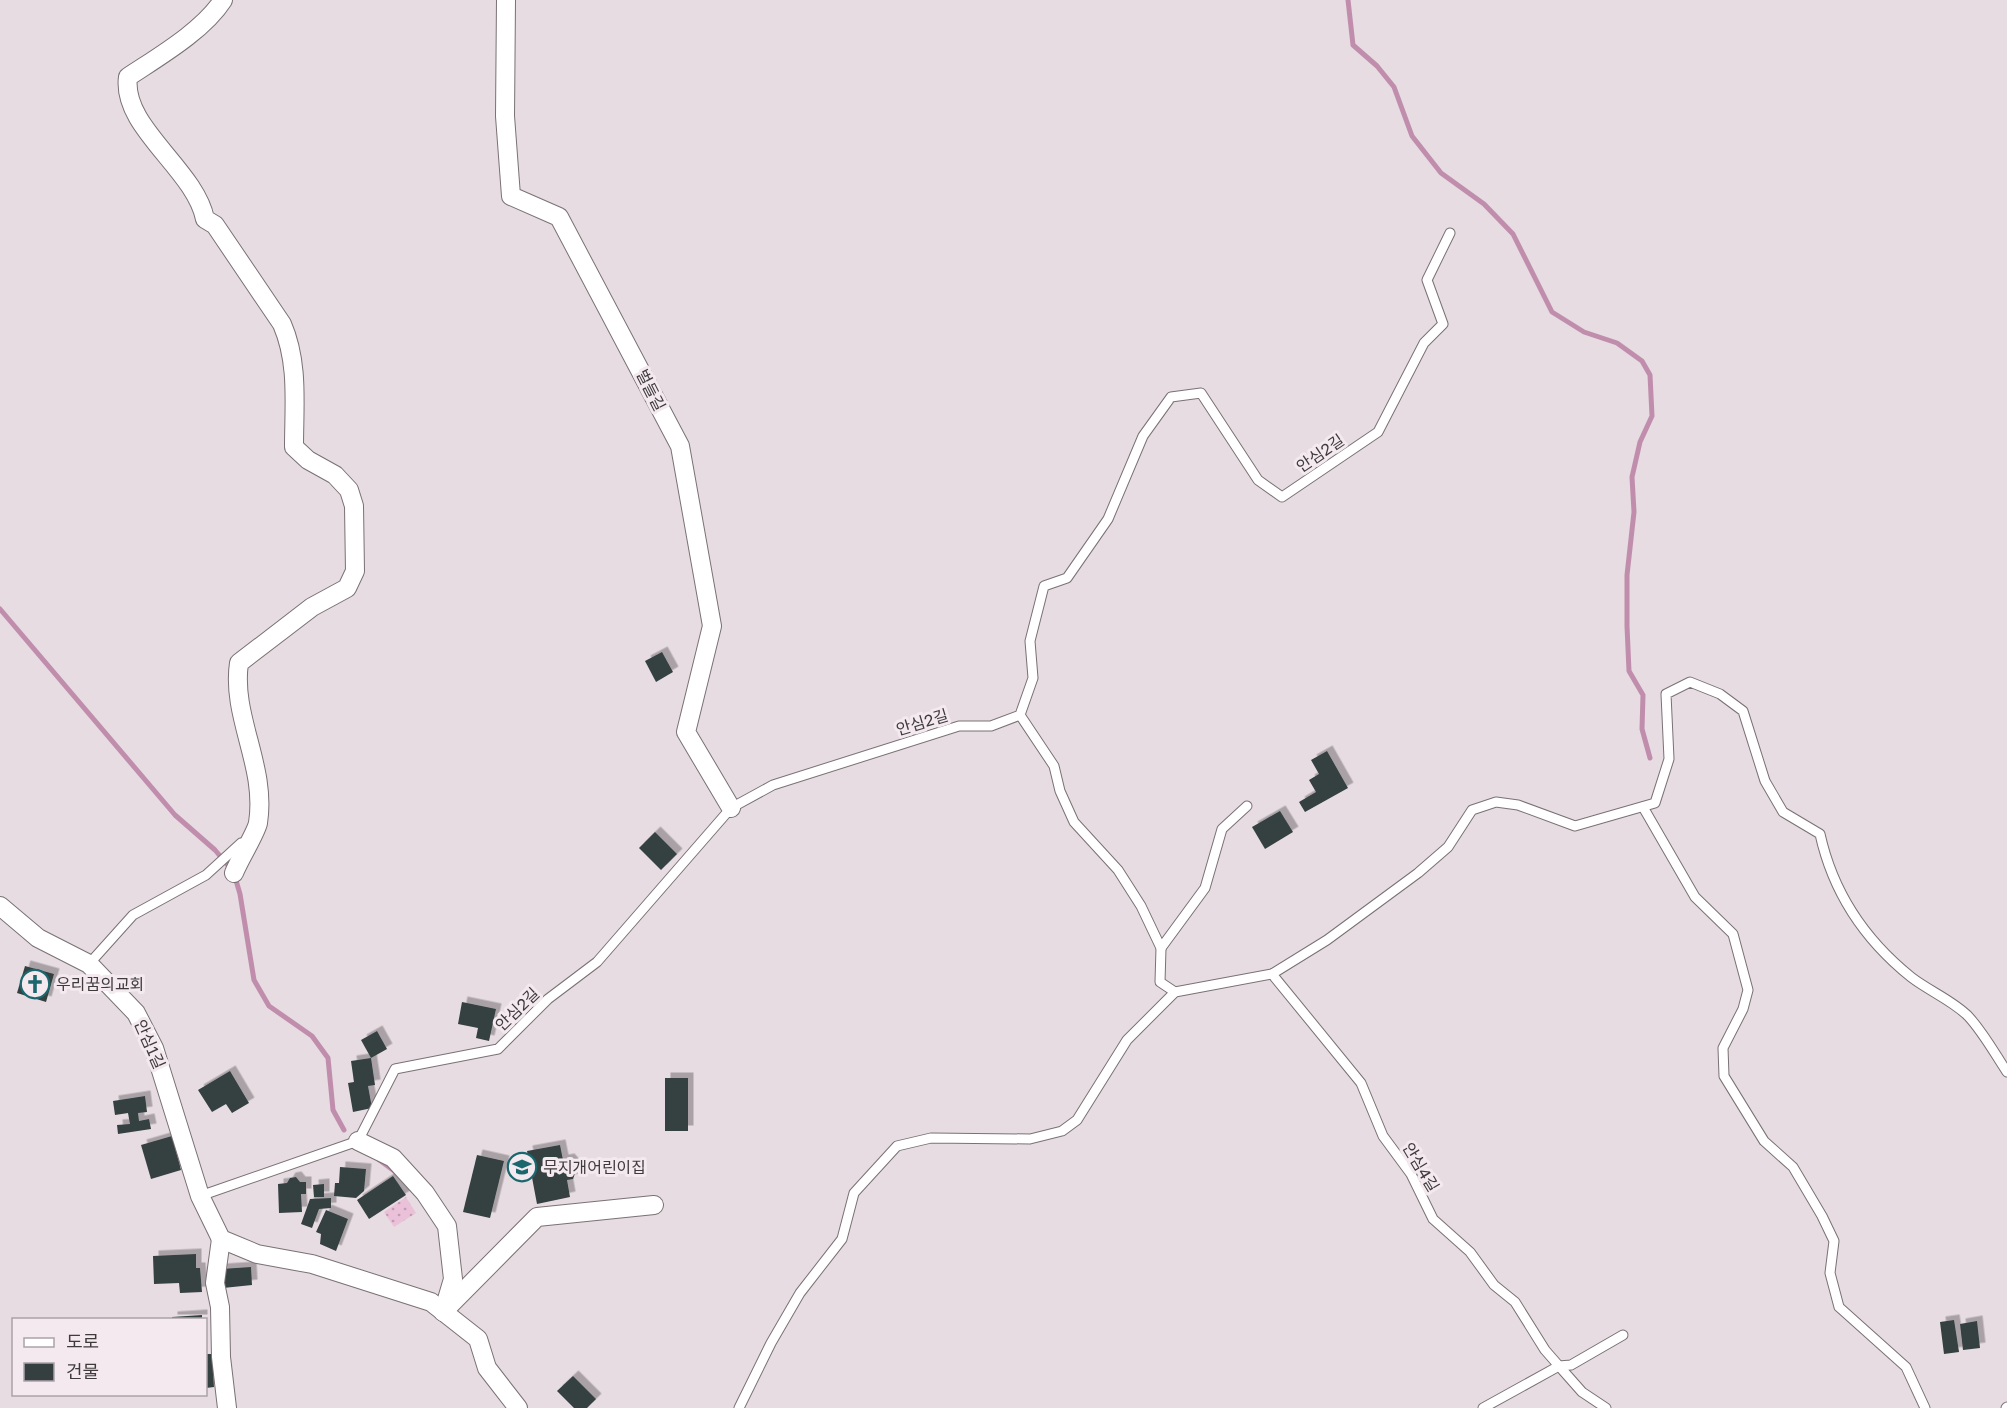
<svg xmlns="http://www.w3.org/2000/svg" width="2007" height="1408" font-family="'Golos Text','Noto Sans KR',sans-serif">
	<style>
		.park { fill: url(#park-dots) }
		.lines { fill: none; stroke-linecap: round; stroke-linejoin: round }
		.stream { stroke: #c08eac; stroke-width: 5 }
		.building { fill: #353f40; filter: url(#shadow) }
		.lane-casing { stroke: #797175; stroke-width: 11 }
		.street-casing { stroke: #797175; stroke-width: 20 }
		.lane { stroke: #fff; stroke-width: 9 }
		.street { stroke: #fff; stroke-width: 18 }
		.labels { text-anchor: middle; stroke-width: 6; stroke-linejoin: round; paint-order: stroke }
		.street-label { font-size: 16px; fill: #3f3b3d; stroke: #f3e9ef }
		.poi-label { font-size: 16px; fill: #3f3b3d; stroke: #f3e9ef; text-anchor: start }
	</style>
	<defs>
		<pattern id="park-dots" width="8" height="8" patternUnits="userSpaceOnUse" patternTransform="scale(1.5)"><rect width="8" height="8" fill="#ebc1d9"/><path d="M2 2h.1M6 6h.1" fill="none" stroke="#c09eb1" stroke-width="1.8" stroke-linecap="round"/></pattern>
		<filter id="shadow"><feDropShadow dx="5.5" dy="-5.5" stdDeviation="0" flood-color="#0004"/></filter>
	</defs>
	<rect width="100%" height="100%" fill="#e6dce1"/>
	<path class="park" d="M406,1197L416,1213L394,1227L384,1212Z"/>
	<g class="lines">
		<g class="stream">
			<path d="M1348,0L1353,45L1377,66L1394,87L1412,136L1441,173L1484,204L1513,234L1552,312L1584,332L1617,343L1642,361L1650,375L1652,416L1640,442L1632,477L1634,512L1627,575V626L1629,671L1643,695L1642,729L1650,758"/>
			<path d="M0,609L175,815L215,850L231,869"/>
			<path d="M235,877L240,894L254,980L269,1006L312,1036L328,1058L333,1110L344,1130"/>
			<path d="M378,1159L397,1173"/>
		</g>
	</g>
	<g class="building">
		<path d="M662,652L673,672L656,682L645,661Z"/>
		<path d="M1327,751L1348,788L1305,812L1299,802L1316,792L1309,780L1319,774L1311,760Z"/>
		<path d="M1280,811L1293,832L1265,849L1252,827Z"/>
		<path d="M655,832L677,854L661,870L639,848Z"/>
		<path d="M25,966L54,974L46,1002L17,993Z"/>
		<path d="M462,1002L496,1009L489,1041L476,1038L478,1028L458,1024Z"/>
		<path d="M377,1031L387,1049L371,1058L361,1040Z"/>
		<path d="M371,1058L375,1085L368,1086L372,1108L353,1112L348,1083L354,1082L351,1061Z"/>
		<path d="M230,1071L249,1103L232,1113L226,1104L212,1112L198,1090Z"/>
		<rect x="665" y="1078" width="23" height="53"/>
		<path d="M145,1096L147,1112L138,1113L139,1121L149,1119L151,1129L118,1134L117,1125L130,1124L128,1113L115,1115L113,1101Z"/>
		<path d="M172,1136L181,1170L151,1179L141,1145Z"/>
		<path d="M560,1145L563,1160L569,1159L577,1168L573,1179L567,1180L570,1197L537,1204L527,1151Z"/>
		<path d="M477,1155L504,1161L490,1218L463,1212Z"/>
		<path d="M340,1167L366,1169L364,1191L356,1198L334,1196L335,1183H339Z"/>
		<path d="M393,1176L406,1195L369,1219L357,1200Z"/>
		<path d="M296,1177L300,1182H306V1194H301L302,1212L279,1213L278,1184L287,1183L290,1178Z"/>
		<path d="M324,1184V1197H314L313,1185Z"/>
		<path d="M331,1198V1208L319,1209L312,1228L301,1224L310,1199Z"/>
		<path d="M326,1210L348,1219L336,1251L320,1244L321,1234L316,1232Z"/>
		<path d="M196,1254V1268H200L202,1292L180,1293L179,1283L154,1284L153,1256Z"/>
		<path d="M251,1267L252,1285L223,1288L221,1269Z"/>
		<path d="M202,1315V1320H172V1317Z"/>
		<path d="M1954,1320L1959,1352L1944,1354L1940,1322Z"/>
		<path d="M1977,1321L1980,1348L1963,1350L1960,1324Z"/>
		<path d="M206,1354H212L214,1387L206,1388Z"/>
		<path d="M573,1376L596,1399L587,1408H574L557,1391Z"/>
	</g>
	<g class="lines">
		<g class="lane-casing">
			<g id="lane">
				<path d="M1020,715L1054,766L1060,791L1074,822L1118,870L1141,906L1161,948L1160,982L1175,992"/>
				<path d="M1643,807L1695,897L1733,934L1748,990L1743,1009L1723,1048L1724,1076L1764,1141L1793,1167L1822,1216L1834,1241L1830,1273L1839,1307L1906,1367L1925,1408"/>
				<path d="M1161,948L1205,888L1222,829L1247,806"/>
				<path d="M89,964L133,915L206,875L241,843"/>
				<path d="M1272,974L1361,1083L1383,1136L1411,1174L1433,1219L1470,1252L1494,1285L1515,1302L1545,1350L1559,1366L1483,1408"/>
				<path d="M200,1196L358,1141L395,1069L498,1049L548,999L597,962L731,808L773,785L959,726H991L1020,715L1033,678L1030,641L1044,586L1067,578L1108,519L1143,436L1171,397L1201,393L1258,480L1282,497L1378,432L1424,343L1443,324L1427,280L1450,233"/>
				<path d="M1559,1366L1571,1365L1623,1335"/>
				<path d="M1559,1366L1582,1392L1606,1408"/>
				<path d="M739,1408L771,1343L800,1293L842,1239L854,1193L897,1146L931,1138L1030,1139L1062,1131L1077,1120L1127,1040L1175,992L1272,974L1327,940L1418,873L1448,847L1472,810L1496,802L1518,805L1575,826L1655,803L1669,759L1666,694L1690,682L1720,694L1743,711L1765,781L1783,812L1820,834C1833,893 1865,940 1911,977C1929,991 1952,1000 1968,1016C1983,1032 1995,1054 2007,1072"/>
				<path d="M2006,1408L2007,1407"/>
			</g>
		</g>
		<g class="street-casing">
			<g id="street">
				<path d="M223,0C203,31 158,57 128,77C121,127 195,169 205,219L215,225L282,324C299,363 294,405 294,447L308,460L335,475L349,490L354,506L355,571L347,588L312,607L239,663C231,717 267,766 258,823C256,833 239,860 234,873"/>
				<path d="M506,0L505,116L511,196L559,217L680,446L712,626L686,732L731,808"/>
				<path d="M0,906L38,938L89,964L136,1013L154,1048L200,1196L221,1239L257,1254L312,1264L431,1302L478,1339L487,1368L518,1408"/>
				<path d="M358,1141L393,1158L425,1193L447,1226L453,1279L445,1306"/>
				<path d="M221,1239L215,1283L220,1307L221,1357L227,1408"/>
				<path d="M443,1312L537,1217L654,1205"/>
			</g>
		</g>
		<use href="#lane" class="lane"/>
		<use href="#street" class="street"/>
	</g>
	<defs>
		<g id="church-ring" transform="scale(1.5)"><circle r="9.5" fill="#f3e9ef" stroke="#1a676d" stroke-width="1.5"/><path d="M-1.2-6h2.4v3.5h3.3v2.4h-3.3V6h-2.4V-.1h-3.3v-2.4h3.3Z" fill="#1a676d"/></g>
		<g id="school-ring" transform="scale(1.5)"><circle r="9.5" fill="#f3e9ef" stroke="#1a676d" stroke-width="1.5"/><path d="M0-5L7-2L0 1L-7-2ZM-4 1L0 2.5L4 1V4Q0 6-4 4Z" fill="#1a676d"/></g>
	</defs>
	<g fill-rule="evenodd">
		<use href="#church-ring" x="35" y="984"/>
		<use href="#school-ring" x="522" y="1167"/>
	</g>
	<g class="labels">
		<g class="street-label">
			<text transform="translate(651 390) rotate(63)" y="6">벌들길</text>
			<text transform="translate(1320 453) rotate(-34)" y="6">안심2길</text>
			<text transform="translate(922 722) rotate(-17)" y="6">안심2길</text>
			<text transform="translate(517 1009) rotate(-44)" y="6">안심2길</text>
			<text transform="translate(150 1044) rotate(66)" y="6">안심1길</text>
			<text transform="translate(1421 1167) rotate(59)" y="6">안심4길</text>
		</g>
		<g class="poi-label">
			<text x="56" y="990">우리꿈의교회</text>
			<text x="543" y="1173">무지개어린이집</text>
		</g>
	</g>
	<rect x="12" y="1318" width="195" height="78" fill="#f3e9ef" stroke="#aba3a8" stroke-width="1.5"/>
	<rect x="24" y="1338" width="30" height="9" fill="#ffffff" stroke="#aba3a8" stroke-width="1.5"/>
	<text x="66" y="1348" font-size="18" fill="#3f3b3d">도로</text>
	<rect x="24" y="1363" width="30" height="18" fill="#353f40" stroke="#aba3a8" stroke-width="1.5"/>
	<text x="66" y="1378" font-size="18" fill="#3f3b3d">건물</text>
</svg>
